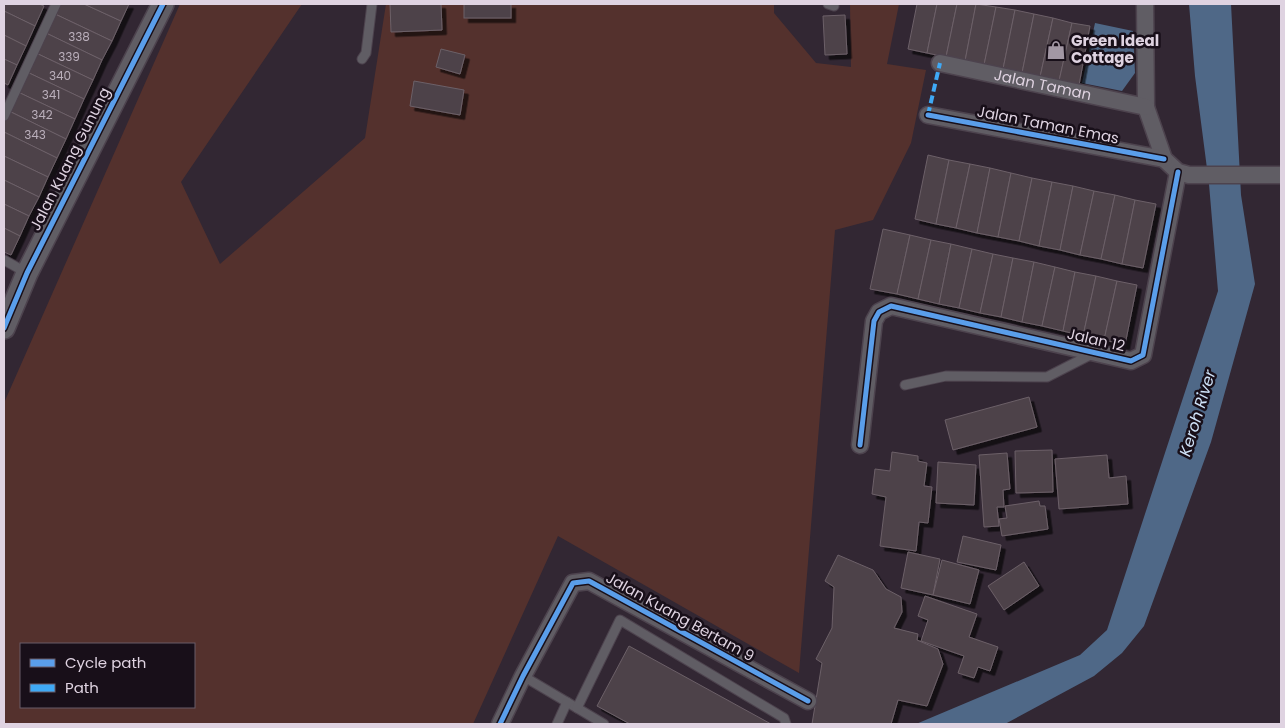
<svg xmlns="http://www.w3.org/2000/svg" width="1285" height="728" font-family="Poppins,sans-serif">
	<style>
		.green { fill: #54312d; fill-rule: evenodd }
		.water { fill: #4f6887 }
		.building { fill: #4d4249; stroke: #6c6068; filter: url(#shadow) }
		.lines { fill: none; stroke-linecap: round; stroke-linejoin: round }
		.service-casing { stroke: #4d434e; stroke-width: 11 }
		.minor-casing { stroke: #4d434e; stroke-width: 19 }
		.tertiary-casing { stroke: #4d434e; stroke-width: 24 }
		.service { stroke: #605d64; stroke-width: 9 }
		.minor { stroke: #605d64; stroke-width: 16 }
		.tertiary { stroke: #605d64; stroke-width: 21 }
		.quiet { stroke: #3fa9f5; stroke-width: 4; stroke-dasharray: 8 4; stroke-linecap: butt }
		.cycleway-casing { stroke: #180f19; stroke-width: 8 }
		.cycleway { stroke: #5a9eea; stroke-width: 5 }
		.labels { text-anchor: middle; stroke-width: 5; stroke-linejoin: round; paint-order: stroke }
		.number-label { font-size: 12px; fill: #baafbb }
		.poi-label { font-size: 15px; font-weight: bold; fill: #dfd3e1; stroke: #180f19; text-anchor: start }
		.street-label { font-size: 15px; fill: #dfd3e1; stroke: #180f19 }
		.water-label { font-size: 16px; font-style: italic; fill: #cfe2f8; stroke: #180f19 }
	</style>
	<defs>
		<filter id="shadow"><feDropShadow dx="4.5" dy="4.5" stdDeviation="0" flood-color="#0009"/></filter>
	</defs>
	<rect width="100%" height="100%" fill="#322733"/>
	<path class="green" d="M180,4H302L181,182L220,264L365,138L386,4H774V13L816,63L851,67L850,4H899L887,64L926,70L911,143L873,220L835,230L799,673L558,536L473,724H4V403ZM21,644H194V707H21Z"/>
	<g class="water">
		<path d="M1189,4H1231L1241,195L1255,284L1211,442L1144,626L1122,653L1094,676L1005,724H916L1080,655L1107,630L1218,291L1209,184L1195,76Z"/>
		<path d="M1095,23L1133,31L1135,73L1122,91L1082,83Z"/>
	</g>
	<g class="building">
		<path d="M4,4H39L44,6L35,26L4,11Z"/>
		<path d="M59,4H84L121,21L112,41L55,14Z"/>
		<path d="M84,4H129L121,21Z"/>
		<path d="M390,4H441L442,30L391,32Z"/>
		<rect x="464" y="4" width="47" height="14"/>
		<path d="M917,4H937L927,53L908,49Z"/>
		<path d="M937,4H957L946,57L927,53Z"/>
		<path d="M957,4H976L965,61L946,57Z"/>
		<path d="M976,4L996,7L984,65L965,61Z"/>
		<path d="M996,7L1015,10L1003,69L984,65Z"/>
		<path d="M1015,10L1034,14L1022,73L1003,69Z"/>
		<path d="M4,11L35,26L26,46L4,35Z"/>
		<path d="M55,14L112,41L102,60L46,33Z"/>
		<path d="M1034,14L1053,18L1040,77L1022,73Z"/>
		<path d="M845,15L847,54L825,55L823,16Z"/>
		<path d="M1053,18L1072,23L1059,81L1040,77Z"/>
		<path d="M1072,23L1090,26L1079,85L1059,81Z"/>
		<path d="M46,33L102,60L93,80L36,53Z"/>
		<path d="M4,35L26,46L17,65L4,59Z"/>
		<path d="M441,49L465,55L460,74L436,67Z"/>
		<path d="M36,53L93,80L84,99L27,72Z"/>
		<path d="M4,59L17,65L8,85L4,83Z"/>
		<path d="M27,72L84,99L75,119L18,92Z"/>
		<path d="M414,81L464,90L460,115L410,106Z"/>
		<path d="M18,92L75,119L66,139L9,111Z"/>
		<path d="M9,111L66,139L57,158L4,132V122Z"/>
		<path d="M4,132L57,158L48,177L4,156Z"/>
		<path d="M928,155L949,160L936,224L915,219Z"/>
		<path d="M4,156L48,177L39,197L4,180Z"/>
		<path d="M949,160L970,164L956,228L936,224Z"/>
		<path d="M970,164L990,168L977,233L956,228Z"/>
		<path d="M990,168L1011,173L998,237L977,233Z"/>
		<path d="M1011,173L1032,178L1019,241L998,237Z"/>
		<path d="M1032,178L1052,182L1039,246L1019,241Z"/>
		<path d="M4,180L39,197L29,216L4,204Z"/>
		<path d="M1052,182L1073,186L1060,250L1039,246Z"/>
		<path d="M1073,186L1094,191L1080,255L1060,250Z"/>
		<path d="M1094,191L1115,195L1101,259L1080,255Z"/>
		<path d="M1115,195L1135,200L1122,264L1101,259Z"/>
		<path d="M1135,200L1156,204L1143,268L1122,264Z"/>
		<path d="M4,204L29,216L20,236L4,228Z"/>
		<path d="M4,228L20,236L11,255L4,252Z"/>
		<path d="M883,229L910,235L897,294L870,289Z"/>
		<path d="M910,235L931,240L918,299L897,294Z"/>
		<path d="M931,240L951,244L939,304L918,299Z"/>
		<path d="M951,244L972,249L959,308L939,304Z"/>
		<path d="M972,249L993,254L980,313L959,308Z"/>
		<path d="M993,254L1013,258L1001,317L980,313Z"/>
		<path d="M1013,258L1034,262L1022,322L1001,317Z"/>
		<path d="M1034,262L1055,267L1042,326L1022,322Z"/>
		<path d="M1055,267L1075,272L1063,331L1042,326Z"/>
		<path d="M1075,272L1096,276L1083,336L1063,331Z"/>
		<path d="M1096,276L1117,281L1104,340L1083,336Z"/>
		<path d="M1117,281L1137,285L1125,345L1104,340Z"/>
		<path d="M1029,397L1037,427L953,450L945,420Z"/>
		<path d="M1052,450L1053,492L1016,493L1015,451Z"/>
		<path d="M892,452L918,456V461L927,463L924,486L932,487L928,523L919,522L916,551L880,546L886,497L872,494L875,469L890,471Z"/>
		<path d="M1007,453L1010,489L1003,490L1004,507H997L999,526L984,527L979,455Z"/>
		<path d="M1107,455L1109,478L1126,476L1128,504L1059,509L1055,459Z"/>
		<path d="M938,462L976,465L974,505L936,503Z"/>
		<path d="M1039,501L1040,506H1045L1048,529L1002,536L999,519L1007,518L1005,506Z"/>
		<path d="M963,536L1001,545L996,570L957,562Z"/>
		<path d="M908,552L940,559L933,595L901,588Z"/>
		<path d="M838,555L873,570L886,589L901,597L902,612L894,628L918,634L917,640L938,649L943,664L927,706L898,700L891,724H812L822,663L816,659L832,628L834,587L825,581Z"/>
		<path d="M942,560L979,570L970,604L933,595Z"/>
		<path d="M1024,562L1039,586L1004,610L988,586Z"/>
		<path d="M925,596L977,614L969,637L998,647L990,671L978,667L974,678L958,673L964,656L921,641L928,620L918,616Z"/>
		<path d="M629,646L771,724H630L597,706Z"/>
	</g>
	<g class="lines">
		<g class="service-casing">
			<g id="service">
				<path d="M828,4L834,6"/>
				<path d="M362,59L366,53L372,4"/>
				<path d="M4,116L56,4"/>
				<path d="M4,260L27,273"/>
				<path d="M905,385L946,376L1047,377L1094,353"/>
				<path d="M523,676L604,724"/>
				<path d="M577,708L620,620L784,718L786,724"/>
				<path d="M557,724L567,702"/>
			</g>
		</g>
		<g class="minor-casing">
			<g id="minor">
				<path d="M1145,4L1146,107L1164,159L1178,172L1189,175H1281"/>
				<path id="s1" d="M940,63L1146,107"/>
				<path d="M928,115L1164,159"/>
				<path d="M860,445L874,321L879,312L891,306L1131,361L1143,355L1178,172"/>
				<path d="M500,724L523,676L573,583L589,581L808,701"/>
			</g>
		</g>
		<g class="tertiary-casing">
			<path id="tertiary" d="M4,328L27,273L163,4"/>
		</g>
		<use href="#service" class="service"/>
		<use href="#minor" class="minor"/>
		<use href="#tertiary" class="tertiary"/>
		<path class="quiet" d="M928,115L940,63"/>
		<g class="cycleway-casing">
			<g id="cycleway">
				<path d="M928,115L1164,159"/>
				<path d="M4,328L27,273L163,4"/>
				<path d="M860,445L874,321L879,312L891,306L1131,361L1143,355L1178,172"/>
				<path d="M500,724L523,676L573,583L589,581L808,701"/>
			</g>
		</g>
		<use href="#cycleway" class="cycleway"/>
	</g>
	<defs>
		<g id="shop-bare" transform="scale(1.5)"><path d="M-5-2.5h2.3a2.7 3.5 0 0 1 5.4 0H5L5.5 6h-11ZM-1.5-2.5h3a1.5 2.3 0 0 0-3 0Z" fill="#a297a4" stroke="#180f19" stroke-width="2.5" paint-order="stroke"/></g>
	</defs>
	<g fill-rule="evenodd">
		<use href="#shop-bare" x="1056" y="50"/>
	</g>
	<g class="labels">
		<g class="number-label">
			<text x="79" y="41">338</text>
			<text x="69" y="61">339</text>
			<text x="60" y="80">340</text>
			<text x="51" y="99">341</text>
			<text x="42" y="119">342</text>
			<text x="35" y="139">343</text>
		</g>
		<g class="poi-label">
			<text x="1071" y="46">Green Ideal<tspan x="1071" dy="17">Cottage</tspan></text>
		</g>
		<g class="street-label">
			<text dy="5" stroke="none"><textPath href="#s1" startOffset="105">Jalan Taman</textPath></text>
			<text transform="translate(1048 125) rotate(11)" y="5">Jalan Taman Emas</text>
			<text transform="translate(70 159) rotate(-63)" y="5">Jalan Kuang Gunung</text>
			<text transform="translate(1096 340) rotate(13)" y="5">Jalan 12</text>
			<text transform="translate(680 617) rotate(29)" y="5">Jalan Kuang Bertam 9</text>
		</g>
		<g class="water-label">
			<text transform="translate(1197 413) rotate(-73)" y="6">Keroh River</text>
		</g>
	</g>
	<rect width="1285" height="728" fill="none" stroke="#dfd3e1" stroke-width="10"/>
	<rect x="20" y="643" width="175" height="65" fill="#180f19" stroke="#685d69"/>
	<rect x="30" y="659" width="25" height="8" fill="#5a9eea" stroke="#685d69"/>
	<text x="65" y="668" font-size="15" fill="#dfd3e1">Cycle path</text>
	<rect x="30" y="684" width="25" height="8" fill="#3fa9f5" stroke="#685d69"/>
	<text x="65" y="693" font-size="15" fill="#dfd3e1">Path</text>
</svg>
